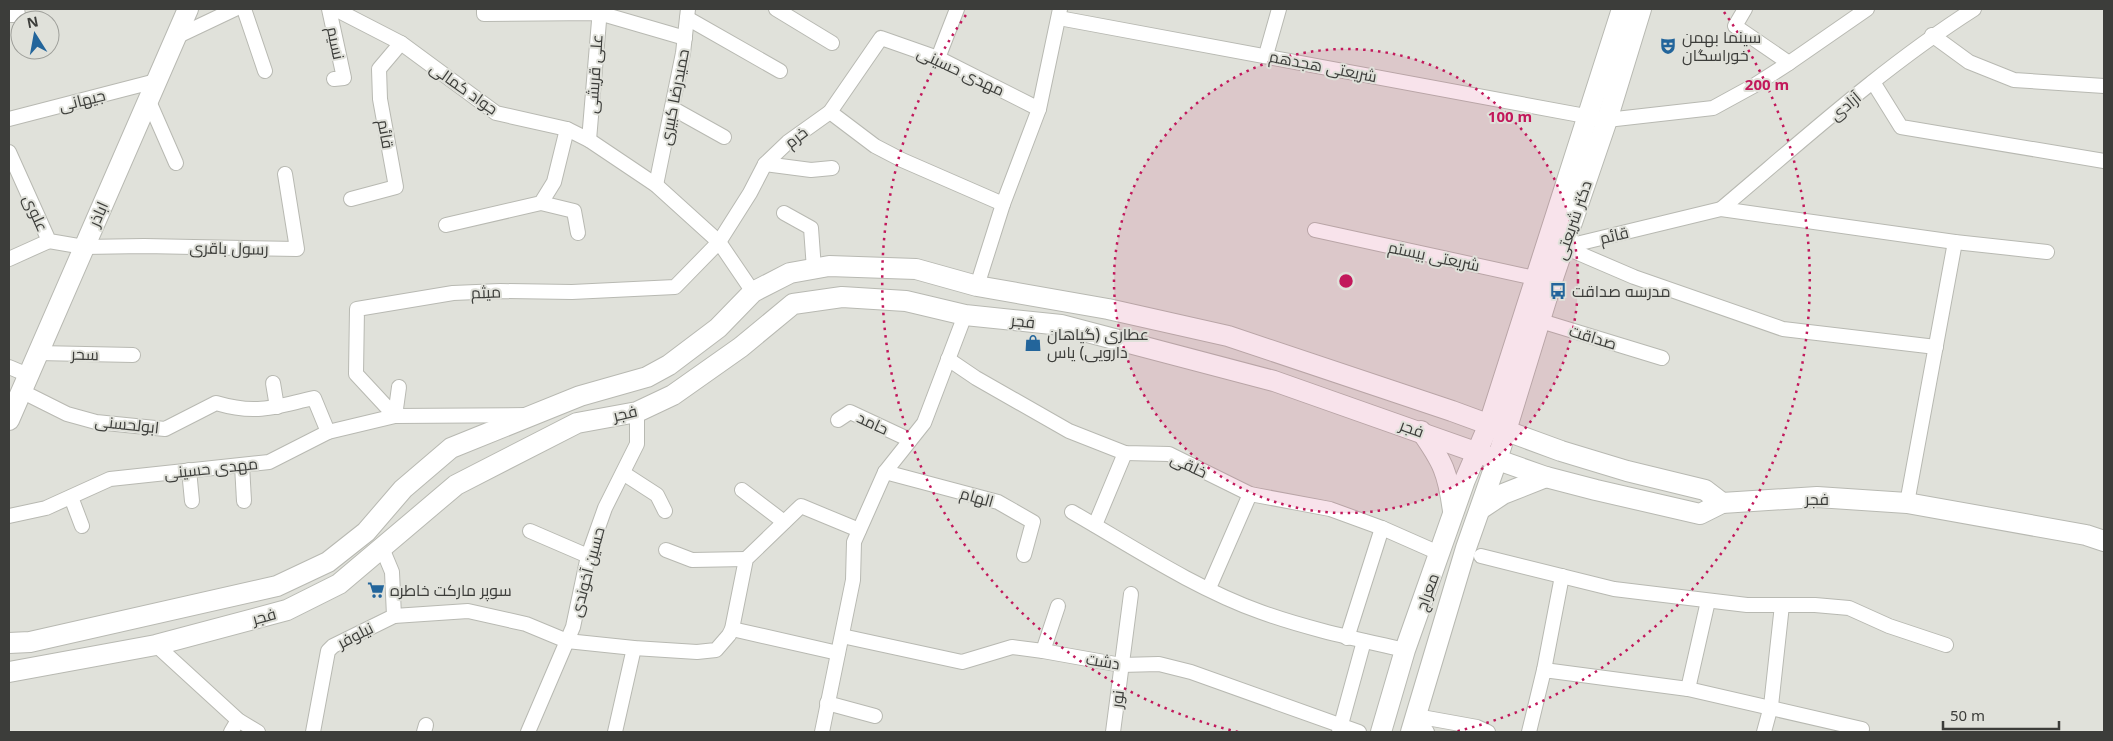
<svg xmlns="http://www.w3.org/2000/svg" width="2113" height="741" font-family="'Noto Sans',Cairo,sans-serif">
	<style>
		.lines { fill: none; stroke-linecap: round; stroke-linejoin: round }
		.street-casing { stroke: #b8b9b2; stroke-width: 16 }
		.secondary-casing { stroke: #b8b9b2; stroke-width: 22 }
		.street { stroke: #fff; stroke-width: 14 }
		.secondary { stroke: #fff; stroke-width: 20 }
		.ring { fill: none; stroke: #c2185b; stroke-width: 2.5; stroke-dasharray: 2.5 5 }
		.labels { text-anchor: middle; stroke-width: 4; stroke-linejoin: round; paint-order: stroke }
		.poi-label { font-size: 16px; fill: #3c3d3a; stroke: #e0e1da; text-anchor: start }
		.street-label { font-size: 16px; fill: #3c3d3a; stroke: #e0e1da }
		.centre { fill: #c2185b; stroke: #e0e1da; stroke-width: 2.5 }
		.ring-label { font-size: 15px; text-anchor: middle; font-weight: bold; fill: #c2185b; stroke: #e0e1da; stroke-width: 4; stroke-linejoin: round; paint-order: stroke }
	</style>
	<rect width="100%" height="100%" fill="#e0e1da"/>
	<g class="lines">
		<g class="street-casing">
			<g id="street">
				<path d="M244,9L265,71"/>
				<path d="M329,9L344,78L334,79"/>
				<path d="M335,9L401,43L496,113L567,129L589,140L656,185L719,242L753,292"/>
				<path d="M484,9V14L599,13L685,38"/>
				<path d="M776,9L832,43"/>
				<path d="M1745,9L1735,26L1789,63L1867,9"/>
				<path d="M9,15H18L17,9"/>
				<path d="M687,18L780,71"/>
				<path d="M1059,18L1607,120L1713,108L1755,85L1789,63"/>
				<path d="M1932,35L1969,62L2014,80L2104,86"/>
				<path d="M176,37L235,9"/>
				<path d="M1266,55L1279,9"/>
				<path d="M938,58L957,9"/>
				<path d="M1873,82L1901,127L2104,161"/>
				<path d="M148,99L176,163"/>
				<path d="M672,108L724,137"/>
				<path d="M830,112L875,146L902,160L1003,204"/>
				<path d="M9,119L156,81"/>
				<path d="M589,140L600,9"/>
				<path d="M9,152L49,241L84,247L144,246L297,249L285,174"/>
				<path d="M765,164L811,170L832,168"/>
				<path d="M656,185L683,53L688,9"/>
				<path d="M351,199L396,187L380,99L379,69L401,43"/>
				<path d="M541,203L574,211L578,233"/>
				<path d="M1721,209C1803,140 1883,67 1974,9"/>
				<path d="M784,213L811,228L814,269"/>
				<path d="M446,225L541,203L554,182L567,129"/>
				<path d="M1315,230L1544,280"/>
				<path d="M9,259L49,241"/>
				<path d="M977,286L1003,204L1039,109L1060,9"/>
				<path d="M1531,318L1662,358"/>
				<path d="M1936,347L1783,329L1634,277L1564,247L1721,209L1955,242L2047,252"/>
				<path d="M38,353L133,355"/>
				<path d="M948,359L976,378L1069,431L1125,453L1169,454L1250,494L1330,509L1382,528L1441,554"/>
				<path d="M9,367L28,375"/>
				<path d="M273,383L277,407"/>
				<path d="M21,391L67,414L96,422L165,429L216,403C257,415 273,407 314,398L328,432"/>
				<path d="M395,416L356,374L357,309L453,293L500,291L572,292L675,287L719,242L750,193L765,164L788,142L830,112L881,38L938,58L1039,109"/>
				<path d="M395,416L399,387"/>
				<path d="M838,420L850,412L910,440"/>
				<path d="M242,465L244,501"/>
				<path d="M189,470L192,501"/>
				<path d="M885,472L998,502L1033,522L1024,555"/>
				<path d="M623,473L657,495L665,511"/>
				<path d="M742,490L784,522"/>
				<path d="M71,497L82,526"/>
				<path d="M1907,503L1955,242"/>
				<path d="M1072,512C1133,547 1194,588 1261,612C1308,629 1357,639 1405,650"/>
				<path d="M9,516L46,508L110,479L269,462L328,432L395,416L527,415"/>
				<path d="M1095,525L1125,453"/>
				<path d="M530,531L588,556"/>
				<path d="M666,550L692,560L746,559"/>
				<path d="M1481,556L1614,589L1747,605H1815L1849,608L1889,626L1946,645"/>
				<path d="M1209,588L1250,494"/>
				<path d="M394,616L468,611L526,624L567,641L634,648L697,652L716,650L729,635L732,629L746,559L801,506L859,530"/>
				<path d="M732,629L838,653"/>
				<path d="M842,636L962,662L1012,647L1043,651L1121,665L1159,664L1191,672L1359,732"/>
				<path d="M1347,638L1382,528"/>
				<path d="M156,645L238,720L258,732"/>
				<path d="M1043,651L1058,606"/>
				<path d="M1544,670L1562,576"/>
				<path d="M1688,689L1708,601"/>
				<path d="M827,703L875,716"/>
				<path d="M1416,716L1477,727L1488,732"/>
				<path d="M1416,716L1427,732"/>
				<path d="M231,732L238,720"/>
				<path d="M313,732L328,651L333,646L394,616L392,572L382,548"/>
				<path d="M424,732L426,725"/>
				<path d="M528,732L573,627L588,556L605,508L637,444V412"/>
				<path d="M615,732L634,648"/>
				<path d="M822,732L853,580L854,542L885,472L924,423L965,315"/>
				<path d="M1113,732L1131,594"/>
				<path d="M1339,732L1364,641"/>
				<path d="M1529,732L1544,670L1688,689L1862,729"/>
				<path d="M1764,732L1771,706L1782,605"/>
			</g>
		</g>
		<g class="secondary-casing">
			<g id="secondary">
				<path d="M9,420L188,9"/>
				<path d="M1421,431C1443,462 1448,473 1453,511"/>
				<path d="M1482,508L1503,494L1546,477"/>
				<path d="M9,643L30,642L277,586L328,562L366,532L403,489L451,448L580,396L647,377L669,365L718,328L753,292L790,273L829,266L916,269L977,286L1108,309L1228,336L1452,411L1561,451L1627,471L1705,490L1722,503"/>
				<path d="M9,672L156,645L287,610L339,584L456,485L577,423L637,412L673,395L741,347L793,304L842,297L906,301L965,315L1061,325L1274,381L1546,477L1596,490L1700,514L1722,503L1817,497L1907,503L2086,535L2104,541"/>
				<path d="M1381,732L1405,650L1465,480L1489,424L1622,9"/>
				<path d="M1411,732L1466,548L1497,460L1552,281L1607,120L1641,9"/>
			</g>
		</g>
		<use href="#street" class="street"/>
		<use href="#secondary" class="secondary"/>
	</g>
	<circle cx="1346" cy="281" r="232" fill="#c2185b" fill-opacity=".12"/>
	<g class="ring">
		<circle cx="1346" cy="281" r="232"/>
		<path d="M1238 732A464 464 0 0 1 968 12M1724 12A464 464 0 0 1 1454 732"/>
	</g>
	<defs>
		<g id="theatre-bare" transform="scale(1.35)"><path d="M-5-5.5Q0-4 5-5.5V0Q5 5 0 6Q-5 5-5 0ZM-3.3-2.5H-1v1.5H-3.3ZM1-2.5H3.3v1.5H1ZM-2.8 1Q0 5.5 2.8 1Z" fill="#23659b" stroke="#e0e1da" stroke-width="2.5" paint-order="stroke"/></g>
		<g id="bus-bare" transform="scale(1.35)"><path d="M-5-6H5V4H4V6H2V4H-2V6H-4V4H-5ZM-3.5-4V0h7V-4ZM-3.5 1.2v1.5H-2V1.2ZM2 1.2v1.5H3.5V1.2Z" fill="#23659b" stroke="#e0e1da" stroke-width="2.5" paint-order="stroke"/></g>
		<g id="shop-bare" transform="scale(1.35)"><path d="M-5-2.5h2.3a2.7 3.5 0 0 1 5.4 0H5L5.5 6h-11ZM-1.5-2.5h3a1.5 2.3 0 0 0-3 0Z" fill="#23659b" stroke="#e0e1da" stroke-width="2.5" paint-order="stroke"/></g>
		<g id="supermarket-bare" transform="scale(1.35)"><path d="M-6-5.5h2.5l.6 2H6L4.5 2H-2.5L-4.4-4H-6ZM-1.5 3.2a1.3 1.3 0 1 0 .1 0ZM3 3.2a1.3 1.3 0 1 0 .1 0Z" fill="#23659b" stroke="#e0e1da" stroke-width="2.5" paint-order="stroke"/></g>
	</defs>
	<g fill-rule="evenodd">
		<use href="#theatre-bare" x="1668" y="46"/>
		<use href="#bus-bare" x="1558" y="291"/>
		<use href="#shop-bare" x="1033" y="343"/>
		<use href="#supermarket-bare" x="376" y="590"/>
	</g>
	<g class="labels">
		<g class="poi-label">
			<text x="1682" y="43">سینما بهمن<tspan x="1682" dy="18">خوراسگان</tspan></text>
			<text x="1572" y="297">مدرسه صداقت</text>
			<text x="1047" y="340">عطاری (گیاهان<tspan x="1047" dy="18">دارویی) یاس</tspan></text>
			<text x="390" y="596">سوپر مارکت خاطره</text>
		</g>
		<g class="street-label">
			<text transform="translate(336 43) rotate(78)" y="6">نسیم</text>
			<text transform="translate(1323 66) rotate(11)" y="6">شریعتی هجدهم</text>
			<text transform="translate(961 71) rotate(25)" y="6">مهدی حسینی</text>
			<text transform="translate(594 74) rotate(-86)" y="6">علی قریشی</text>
			<text transform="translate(464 88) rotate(35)" y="6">جواد کمالی</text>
			<text transform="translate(674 97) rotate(-79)" y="6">حمیدرضا کبیری</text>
			<text transform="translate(82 100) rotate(-14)" y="6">جیهانی</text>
			<text transform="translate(1845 106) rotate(-40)" y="6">آزادی</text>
			<text transform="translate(386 134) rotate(80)" y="6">قائم</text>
			<text transform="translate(796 137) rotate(-38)" y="6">خرم</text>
			<text transform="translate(36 213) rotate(66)" y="6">علوی</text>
			<text transform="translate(98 214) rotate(-66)" y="6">اباذر</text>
			<text transform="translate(1573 220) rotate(-71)" y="6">دکتر شریعتی</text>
			<text transform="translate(1614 235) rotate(-14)" y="6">قائم</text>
			<text transform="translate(229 248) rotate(1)" y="6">رسول باقری</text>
			<text transform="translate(1434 256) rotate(12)" y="6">شریعتی بیستم</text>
			<text transform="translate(486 292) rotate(-2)" y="6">میثم</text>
			<text transform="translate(1023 321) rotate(6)" y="6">فجر</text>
			<text transform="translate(1593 337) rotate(17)" y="6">صداقت</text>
			<text transform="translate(85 354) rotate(1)" y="6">سحر</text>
			<text transform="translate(625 413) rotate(-13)" y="6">فجر</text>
			<text transform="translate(873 423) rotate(25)" y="6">حامد</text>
			<text transform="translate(127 424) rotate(6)" y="6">ابولحسنی</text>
			<text transform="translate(1412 428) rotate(20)" y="6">فجر</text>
			<text transform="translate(1189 465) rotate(25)" y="6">خلقی</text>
			<text transform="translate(211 468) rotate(-6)" y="6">مهدی حسینی</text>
			<text transform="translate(977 497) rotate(16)" y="6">الهام</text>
			<text x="1817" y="505">فجر</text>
			<text transform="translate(587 572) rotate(-75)" y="6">حسین آخوندی</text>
			<text transform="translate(1427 592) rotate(-70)" y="6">معراج</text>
			<text transform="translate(264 616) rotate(-15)" y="6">فجر</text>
			<text transform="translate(355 635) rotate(-27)" y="6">نیلوفر</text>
			<text transform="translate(1103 661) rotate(9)" y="6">دشت</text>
			<text transform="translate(1117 699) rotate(-83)" y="6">نور</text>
		</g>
	</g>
	<circle cx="1346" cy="281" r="8" class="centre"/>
	<g class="ring-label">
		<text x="1767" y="90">200 m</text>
		<text x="1510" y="122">100 m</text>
	</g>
	<rect width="2113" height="741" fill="none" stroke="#3c3d3a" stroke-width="20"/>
	<g transform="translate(35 35) rotate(349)"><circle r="24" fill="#e0e1da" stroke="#9e9f9a"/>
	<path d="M0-4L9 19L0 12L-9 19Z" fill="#23659b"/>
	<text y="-8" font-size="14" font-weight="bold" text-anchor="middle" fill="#3c3d3a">N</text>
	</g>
	<path d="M1943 721v8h116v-8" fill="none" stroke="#3c3d3a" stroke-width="2.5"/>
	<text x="1950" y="721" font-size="15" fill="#3c3d3a" stroke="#e0e1da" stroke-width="4" paint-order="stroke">50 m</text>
</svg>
